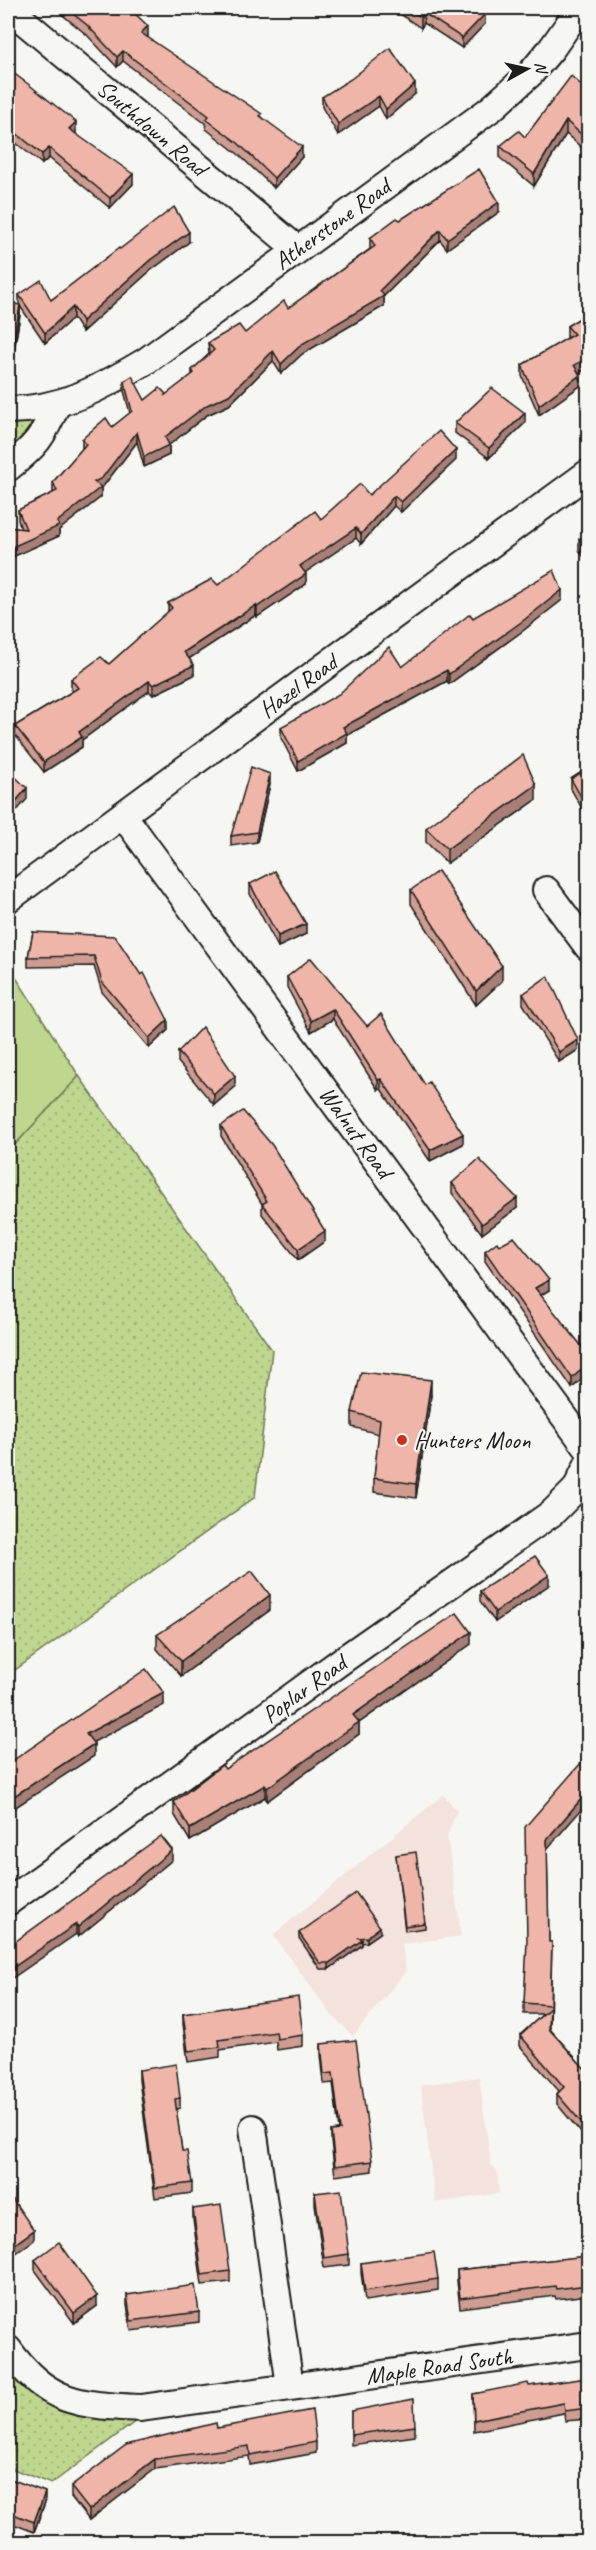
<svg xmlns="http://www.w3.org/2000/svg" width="596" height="2550" font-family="Caveat,sans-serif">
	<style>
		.built { fill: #f4e2dc }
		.grass { fill: url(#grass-dots); stroke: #6d7954; stroke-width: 1.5 }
		.garden { fill: #bed68d; stroke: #6d7954; stroke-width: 1.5 }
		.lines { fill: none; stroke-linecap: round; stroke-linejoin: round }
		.minor-casing { stroke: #1c1c1c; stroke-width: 30 }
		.minor { stroke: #f6f6f2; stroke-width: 26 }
		.wall { fill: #ce9c90; stroke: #1c1c1c; stroke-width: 1.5 }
		.shaded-wall { fill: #a77f76; stroke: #1c1c1c; stroke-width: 1.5 }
		.building { fill: #efb5a8; stroke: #1c1c1c; stroke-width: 1.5 }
		.poi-dot { fill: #c8321e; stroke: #f6f6f2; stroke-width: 2 }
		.labels { text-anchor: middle; stroke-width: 4.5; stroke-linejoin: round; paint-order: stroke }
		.street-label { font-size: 24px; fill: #1c1c1c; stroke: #f6f6f2 }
		.poi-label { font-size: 24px; fill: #1c1c1c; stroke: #f6f6f2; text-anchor: start }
	</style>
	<defs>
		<pattern id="grass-dots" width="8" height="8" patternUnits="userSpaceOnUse" patternTransform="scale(1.5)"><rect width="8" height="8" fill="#bed68d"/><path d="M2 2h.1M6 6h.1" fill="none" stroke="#a3b779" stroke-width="1.8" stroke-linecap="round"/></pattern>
	</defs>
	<rect width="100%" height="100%" fill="#f6f6f2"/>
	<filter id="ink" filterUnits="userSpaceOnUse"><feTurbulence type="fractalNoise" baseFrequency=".0167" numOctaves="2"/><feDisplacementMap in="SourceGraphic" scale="12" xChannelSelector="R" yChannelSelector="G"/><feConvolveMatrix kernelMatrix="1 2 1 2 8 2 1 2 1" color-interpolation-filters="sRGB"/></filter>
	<g filter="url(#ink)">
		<g class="built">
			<path d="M443,1795L457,1810L447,1836L461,1936L402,1944L406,1971L353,2036L330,2013L273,1935Z"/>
			<path d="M479,2077L491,2165L497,2170L499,2193L435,2203L421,2085Z"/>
		</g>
		<g class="grass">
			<path d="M57,404L8,468V410Z"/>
			<path d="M79,1076L272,1350L255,1497L8,1675V1152Z"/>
			<path d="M8,2349L57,2396L155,2407L51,2484L8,2467Z"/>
		</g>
		<path class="garden" d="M8,965L79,1076L8,1152Z"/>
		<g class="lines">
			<g class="minor-casing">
				<g id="minor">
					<path d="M8,8L297,249"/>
					<path d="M8,410C61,410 101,388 146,361L492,108L531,73L552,48L580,8"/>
					<path d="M8,468C36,446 43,437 57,404"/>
					<path d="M123,815L588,1449"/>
					<path d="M546,890L588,947"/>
					<path d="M8,899L588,473"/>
					<path d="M8,1902L344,1659L552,1513L576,1489L588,1464"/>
					<path d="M253,2128L290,2386"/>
					<path d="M8,2349C47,2403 77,2405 141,2408L588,2345"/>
				</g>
			</g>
			<use href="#minor" class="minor"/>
		</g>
		<g class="wall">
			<path d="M54,8H129L148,36L147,37L262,117L302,157L274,188L238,154L206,129V124L123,61L117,67L87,35Z"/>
			<path d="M391,8H475L485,24L462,48L424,23L421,28Z"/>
			<path d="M8,69L76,132L75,133L133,184L110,208L49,158L42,164L11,139V133L8,130Z"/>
			<path d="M588,91V153L566,134L534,186L500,158V146L525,137Z"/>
			<path d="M415,94L386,119L379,106L338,135L322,107V97Z"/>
			<path d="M499,212L447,249L440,240L384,296V306L302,354L281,374L273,361L229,405L207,415L169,445V455L144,467L137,442L101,489V497L59,530V536L12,557L8,571V527L21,529L18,520V510L53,493V482L82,449V439L112,427L130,413L124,391V381L145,400L166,395L192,375V370L209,354L208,343L245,333L288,308L370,249V238L400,220Z"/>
			<path d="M189,242L150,271L82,332L73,318L45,343L20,306V315L14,351L8,350V303L19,305V295L51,300L120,249Z"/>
			<path d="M588,313L578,373L580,386L539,415L522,376V365L568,338L567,337V326Z"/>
			<path d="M455,423H525L489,458L455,433Z"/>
			<path d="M456,460L401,512L394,506L361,544L356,538L305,572L306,584L257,617L256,615L189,658L194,675L153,695L149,691L82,740V747L44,772L15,735V726L73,691L71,689V679L109,664L168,612V603L218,585L321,519L369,495Z"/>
			<path d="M588,534V563L579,550V539Z"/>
			<path d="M562,600L524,630L449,684L447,681L347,735V743L298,771L281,738V727L402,667L473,618Z"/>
			<path d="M588,768V819L571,789V779Z"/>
			<path d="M270,784L257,842L231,846V836Z"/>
			<path d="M536,800L447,863L426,842V828Z"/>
			<path d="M250,884L306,934L278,947L250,894Z"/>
			<path d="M411,890L502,981L476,1005L411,904Z"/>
			<path d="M33,932L141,975L168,1030L149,1048L102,992L94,966L28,967V957Z"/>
			<path d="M287,977L367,1026L425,1085L463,1144L430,1161L381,1089L378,1090L333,1019L311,1032L287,987Z"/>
			<path d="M523,994L578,1050L559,1062L523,1004Z"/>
			<path d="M178,1052L235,1087L214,1105L178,1062Z"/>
			<path d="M221,1126L325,1241L298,1260L262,1214V1204L221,1136Z"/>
			<path d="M452,1183L517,1208L482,1234L452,1193Z"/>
			<path d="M499,1245L549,1290L540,1295L588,1354V1374L572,1388L485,1261V1251Z"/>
			<path d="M431,1395L416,1498L374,1492V1478L379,1434L352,1427V1412Z"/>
			<path d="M549,1585L495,1622L480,1601V1591Z"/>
			<path d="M270,1610L181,1676L157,1649V1635Z"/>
			<path d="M471,1644L359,1723V1734L267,1801L265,1797L190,1841L174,1814V1802L225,1769Z"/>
			<path d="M547,1849L549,1942H552L550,2029L585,2069L582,2134L557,2104V2094L559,2091L520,2046V2035L543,2014H524V2003Z"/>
			<path d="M396,1855L425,1923V1928L405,1931Z"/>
			<path d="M172,1860L78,1937L76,1934L8,1947Z"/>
			<path d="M299,1933H380L367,1942L362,1943V1945L329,1969H320L299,1938Z"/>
			<path d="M183,2014L303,2035V2046L277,2050L276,2042L220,2050V2057L188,2062L183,2024Z"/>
			<path d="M321,2044L372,2161V2171L335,2176L331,2141V2131L339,2130L333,2083L324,2084L321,2054Z"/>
			<path d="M139,2070L180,2098V2108L176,2109L182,2151L192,2183V2193L155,2198L139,2080Z"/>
			<path d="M315,2193L349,2254V2265L324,2268L315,2204Z"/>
			<path d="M193,2209L230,2271V2282L202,2285L193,2219Z"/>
			<path d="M588,2256V2295L556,2299L555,2296L460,2308L457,2281V2270Z"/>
			<path d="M35,2260L97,2306L74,2323L35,2270Z"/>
			<path d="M361,2263L438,2279V2290L365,2301L361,2273Z"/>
			<path d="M127,2295L199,2312V2322L131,2331L127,2305Z"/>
			<path d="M588,2378V2419L565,2421L564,2413L474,2431L473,2394Z"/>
			<path d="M351,2411L415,2426V2436L351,2445Z"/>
			<path d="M217,2428L316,2442V2453L250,2465L249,2456L155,2469L89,2520L71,2497V2487Z"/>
			<path d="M8,2478L45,2502L34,2532L8,2522Z"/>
		</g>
		<g class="shaded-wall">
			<path d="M424,13V23L421,28V17Z"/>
			<path d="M485,14V24L462,48V38Z"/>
			<path d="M148,26V36L141,43V33Z"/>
			<path d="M123,51V61L117,67V57Z"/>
			<path d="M415,84V94L386,119V109Z"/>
			<path d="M379,96V106L338,135V124Z"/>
			<path d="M566,121V134L534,186V174Z"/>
			<path d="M76,122V132L69,139V129Z"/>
			<path d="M302,147V157L274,188V178Z"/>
			<path d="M49,148V158L42,164V154Z"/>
			<path d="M133,174V184L110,208V198Z"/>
			<path d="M499,202V212L447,249V239Z"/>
			<path d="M440,230V240L384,296V306L302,354L281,374V364L302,344L380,290Z"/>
			<path d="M189,232V242L150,271L82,332V321L150,260Z"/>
			<path d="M20,305V315L14,351V340Z"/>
			<path d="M73,307V318L45,343V333Z"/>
			<path d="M273,351V361L229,405L207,415L169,445V455L144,467V457L165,437Z"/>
			<path d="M588,358V368L574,376V365Z"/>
			<path d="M580,375V386L539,415V405Z"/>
			<path d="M525,413V423L489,458V448Z"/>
			<path d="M137,432V442L101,489V497L59,530V536L12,557L8,571V561L12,547L57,522L94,482Z"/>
			<path d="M456,450V460L401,512V502Z"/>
			<path d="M394,496V506L361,544V534Z"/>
			<path d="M356,528V538L300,576V566Z"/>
			<path d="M306,574V584L257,617V607Z"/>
			<path d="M562,590V600L524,630L449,684V674Z"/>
			<path d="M256,605V615L184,662V652Z"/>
			<path d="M194,665V675L153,695V685Z"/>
			<path d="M447,670V681L347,735V743L298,771V761L343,727Z"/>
			<path d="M149,681V691L82,740V747L44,772V762L79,732Z"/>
			<path d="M270,774V784L257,842V832Z"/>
			<path d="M536,785V800L447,863V849Z"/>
			<path d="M27,788V799L8,821V811Z"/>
			<path d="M306,924V934L278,947V936Z"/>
			<path d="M502,966V981L476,1005V991Z"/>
			<path d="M333,1009V1019L311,1032V1021Z"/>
			<path d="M168,1020V1030L149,1048V1038Z"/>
			<path d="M578,1040V1050L559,1062V1052Z"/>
			<path d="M235,1076V1087L214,1105V1094Z"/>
			<path d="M381,1079V1089L378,1090V1080Z"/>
			<path d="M463,1134V1144L430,1161V1150Z"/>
			<path d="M517,1198V1208L482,1234V1224Z"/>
			<path d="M325,1231V1241L298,1260V1249Z"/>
			<path d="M549,1280V1290L535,1299V1288Z"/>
			<path d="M588,1364V1374L572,1388V1378Z"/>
			<path d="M431,1380V1395L416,1498V1484Z"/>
			<path d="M549,1575V1585L495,1622V1612Z"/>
			<path d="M270,1595V1610L181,1676V1661Z"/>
			<path d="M471,1632V1644L359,1723V1734L267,1801V1788L353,1715Z"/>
			<path d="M164,1693V1705L86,1746V1734Z"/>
			<path d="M94,1744V1756L8,1812V1800Z"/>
			<path d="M265,1785V1797L190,1841V1829Z"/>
			<path d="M588,1791V1802L547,1849V1839Z"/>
			<path d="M172,1850V1860L78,1937V1927Z"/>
			<path d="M76,1924V1934L8,1981V1971Z"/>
			<path d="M380,1927V1933L367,1942V1937Z"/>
			<path d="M362,1940V1945L329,1969V1963Z"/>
			<path d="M588,2118V2128L582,2134V2123Z"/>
			<path d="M34,2230V2240L8,2259V2249Z"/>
			<path d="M97,2296V2306L74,2323V2313Z"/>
			<path d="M155,2459V2469L89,2520V2510Z"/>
			<path d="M45,2492V2502L34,2532V2522Z"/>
		</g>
		<g class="building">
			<path d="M66,8H129L148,26L141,33L262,114L260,116L302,147L274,178L238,143L206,119L209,116L123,51L117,57L87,25Z"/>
			<path d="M406,8H475L485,14L462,38L424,13L421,17Z"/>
			<path d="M390,48L415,84L386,109L379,96L338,124L322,97L351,79Z"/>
			<path d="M8,69L32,87L76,122L69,129L133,174L110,198L49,148L42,154L11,129L14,125L8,120Z"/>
			<path d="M571,76L588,91V140L566,121L534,174L500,146L519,131L525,137Z"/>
			<path d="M479,169L499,202L447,239L440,230L380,290L384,296L302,344L281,364L273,351L229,395L207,405L165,437L169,445L144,457L137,432L102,478L94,482L101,487L57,522L59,526L12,547L8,561V527L26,529L18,510L57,491L53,482L86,444L82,439L106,418L112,427L132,411L124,381L132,376L145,400L160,388L166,394L164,396L194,373L192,370L214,350L208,343L239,325L245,333L284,301L288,308L375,246L370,238L397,218L400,220Z"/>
			<path d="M174,207L189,232L150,260L82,321L73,307L45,333L19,295L41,280L51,300L119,248L120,249Z"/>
			<path d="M8,303L20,305L14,340L8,339Z"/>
			<path d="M588,313V358L574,365L580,375L539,405L522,365L574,334L567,326Z"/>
			<path d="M492,388L525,413L489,448L455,423Z"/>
			<path d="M439,431L456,450L401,502L394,496L361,534L356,528L300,566L306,574L257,607L256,605L184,652L194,665L153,685L149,681L79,732L82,737L44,762L15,726L78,688L71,679L101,657L109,664L172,608L168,603L212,579L218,585L315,511L321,519L360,484L369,495Z"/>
			<path d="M588,534V553L579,539Z"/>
			<path d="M554,570L562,590L524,620L449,674L447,670L343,727L347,733L298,761L281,727L339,694L389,647L402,667L470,614L473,618Z"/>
			<path d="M523,755L536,785L447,849L426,828Z"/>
			<path d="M251,767L270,774L257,832L231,836Z"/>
			<path d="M588,768V809L571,779Z"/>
			<path d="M8,770L27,788L8,811Z"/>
			<path d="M275,871L306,924L278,936L250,884Z"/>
			<path d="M438,871L502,966L476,991L411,890Z"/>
			<path d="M33,932L115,936L141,975L144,973L168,1020L149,1038L102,982L94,956L28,957Z"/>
			<path d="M311,958L367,1026L381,1014L425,1085L429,1082L463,1134L430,1150L381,1079L378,1080L333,1009L311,1021L287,977Z"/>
			<path d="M548,976L578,1040L559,1052L523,994Z"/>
			<path d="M202,1027L235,1076L214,1094L178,1052Z"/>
			<path d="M243,1111L272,1145L325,1231L298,1249L262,1204L267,1201L221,1126Z"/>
			<path d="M479,1159L517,1198L482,1224L452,1183Z"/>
			<path d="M514,1237L549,1280L535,1288L588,1354V1364L572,1378L485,1251L497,1242L499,1245Z"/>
			<path d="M361,1372L431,1380L416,1484L374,1478L380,1420L352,1412Z"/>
			<path d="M535,1556L549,1575L495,1612L480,1591Z"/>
			<path d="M252,1571L270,1595L181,1661L157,1635Z"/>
			<path d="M457,1613L471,1632L353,1715L359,1722L267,1788L265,1785L190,1829L174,1802L222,1765L225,1769Z"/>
			<path d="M146,1669L164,1693L86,1734L94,1744L8,1800V1764Z"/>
			<path d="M588,1755V1791L547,1839L549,1942H552L550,2005L524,2003L527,1941L525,1827Z"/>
			<path d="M161,1836L172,1850L78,1927L76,1924L8,1971V1947Z"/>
			<path d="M416,1852L425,1923L405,1926L396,1855Z"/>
			<path d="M356,1893L380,1927L367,1937L359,1938L362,1940L329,1963H320L299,1933Z"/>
			<path d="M298,1997L303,2035L277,2039L276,2032L219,2040L220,2047L188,2051L183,2014Z"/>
			<path d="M550,2008L549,2029L585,2069L588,2066V2118L582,2123L557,2094L564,2087L520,2035Z"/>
			<path d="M356,2040L372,2161L335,2166L331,2131L340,2130L333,2073L324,2074L321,2044Z"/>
			<path d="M176,2064L180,2098L175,2099L182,2151H187L192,2183L155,2188L139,2070Z"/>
			<path d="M341,2190L349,2254L324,2258L315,2193Z"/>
			<path d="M8,2193L34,2230L8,2249Z"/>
			<path d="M221,2205L230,2271L202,2275L193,2209Z"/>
			<path d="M59,2242L97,2296L74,2313L35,2260Z"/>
			<path d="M434,2252L438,2279L365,2291L361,2263Z"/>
			<path d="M588,2256V2285L556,2289L555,2286L460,2298L457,2270Z"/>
			<path d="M195,2285L199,2312L131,2321L127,2295Z"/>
			<path d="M588,2378V2408L565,2411L564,2403L474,2420L473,2394L528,2383L529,2386Z"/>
			<path d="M414,2399L415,2426L351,2435V2411Z"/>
			<path d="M312,2410L316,2442L250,2455L249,2446L155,2459L89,2510L71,2487L126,2445L216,2423L217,2428Z"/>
			<path d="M8,2478L45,2492L34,2522L8,2512Z"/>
		</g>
	</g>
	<circle class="poi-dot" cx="402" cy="1440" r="6"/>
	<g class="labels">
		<g class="street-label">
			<text transform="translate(152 128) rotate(40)" y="8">Southdown Road</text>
			<text transform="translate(332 224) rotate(-36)" y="8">Atherstone Road</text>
			<text transform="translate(298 686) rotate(-36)" y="8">Hazel Road</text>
			<text transform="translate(356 1132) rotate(54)" y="8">Walnut Road</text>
			<text transform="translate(304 1689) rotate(-36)" y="8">Poplar Road</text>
			<text transform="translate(439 2366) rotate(-8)" y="8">Maple Road South</text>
		</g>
		<g class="poi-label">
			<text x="414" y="1448">Hunters Moon</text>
		</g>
	</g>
	<rect width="596" height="2550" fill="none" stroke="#f6f6f2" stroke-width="30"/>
	<rect x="15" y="15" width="566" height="2520" fill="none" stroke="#1c1c1c" stroke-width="2" filter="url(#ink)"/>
	<g transform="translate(527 69) rotate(82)" stroke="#f6f6f2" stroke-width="4.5" paint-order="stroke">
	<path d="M0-4.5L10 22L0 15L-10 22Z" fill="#1c1c1c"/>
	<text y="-9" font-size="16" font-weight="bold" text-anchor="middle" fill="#1c1c1c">N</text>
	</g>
</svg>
